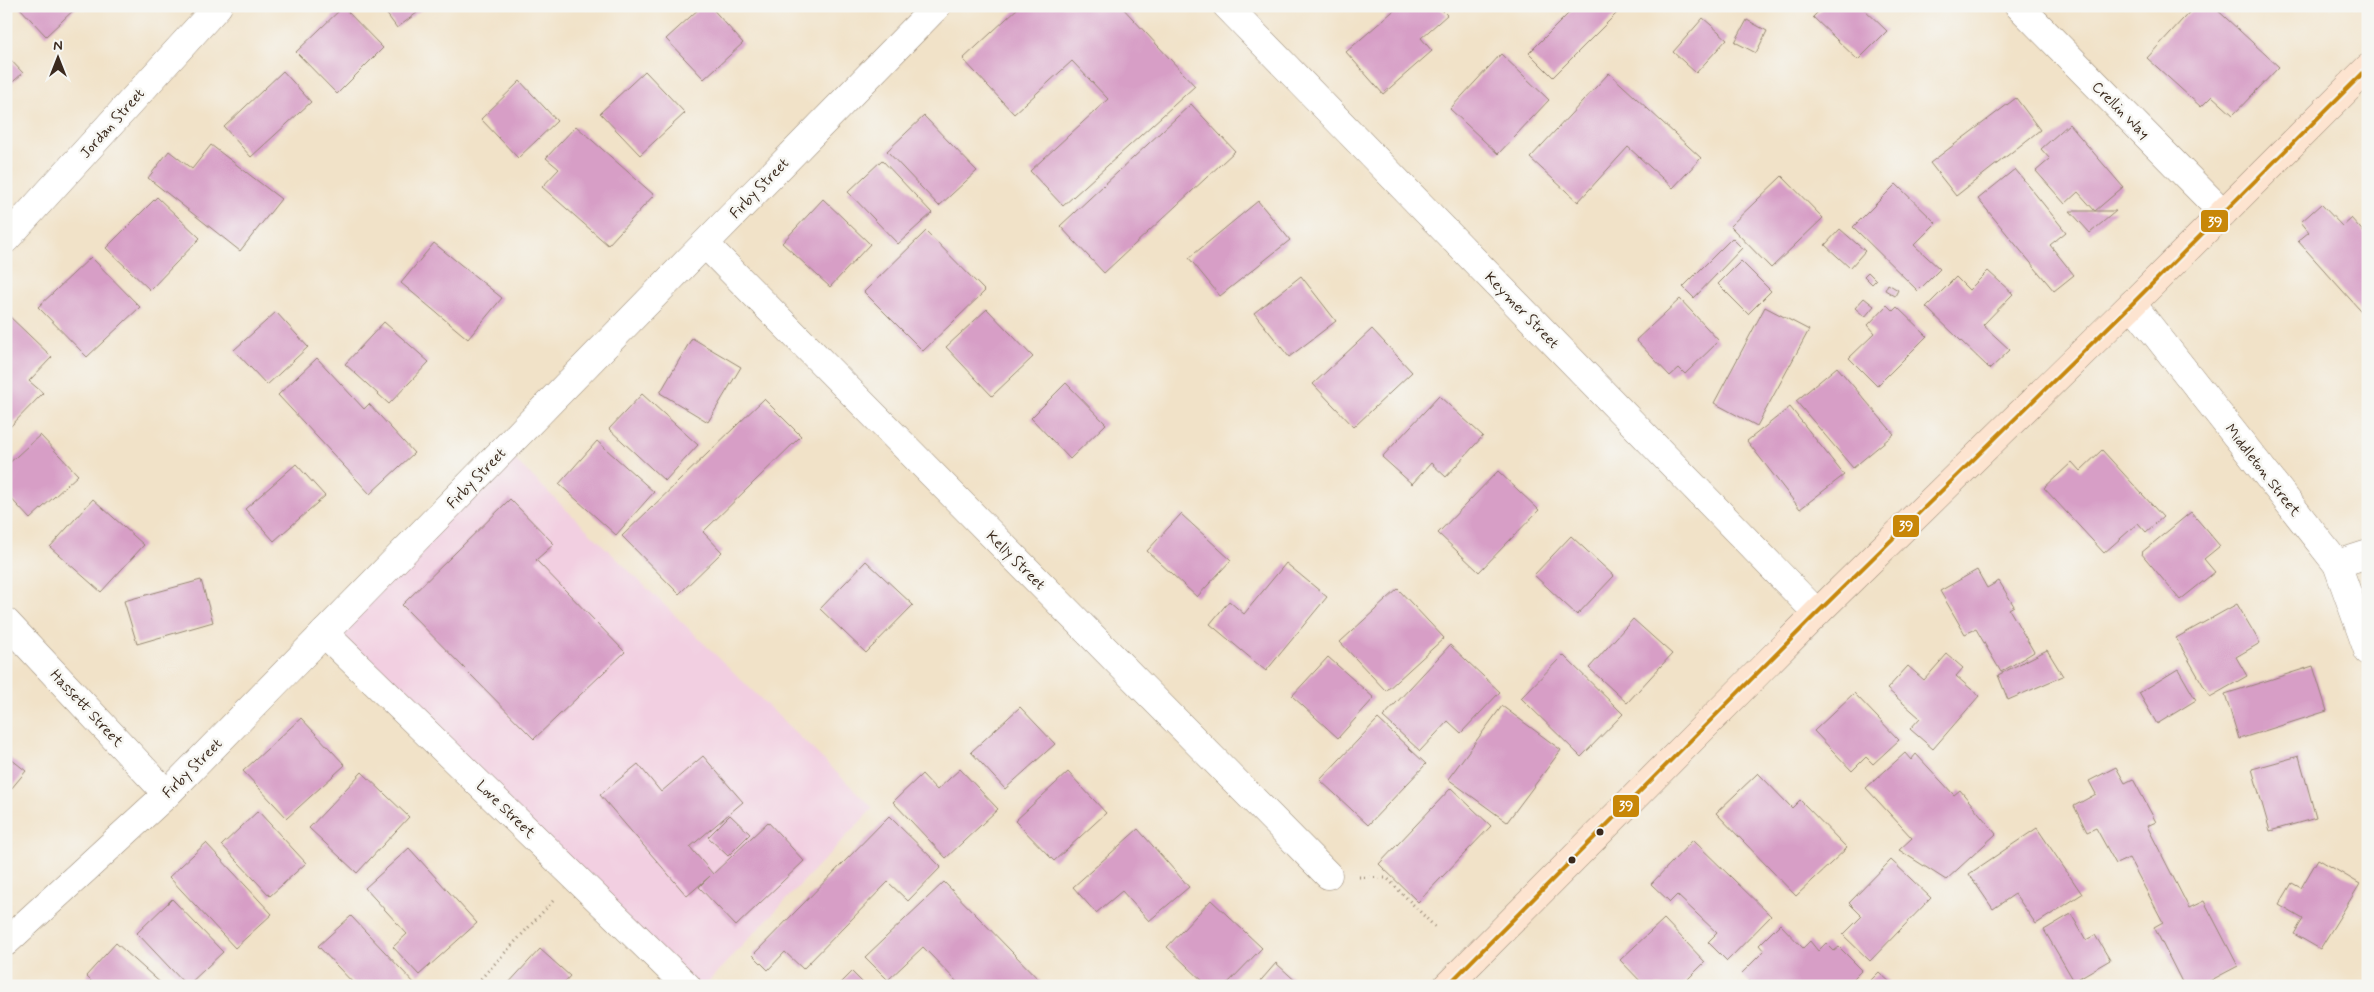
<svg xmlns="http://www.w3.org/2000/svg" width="2374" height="992" font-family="Mynerve,sans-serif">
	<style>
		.built { fill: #f2cfe1 }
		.building { fill: #d79ec6 }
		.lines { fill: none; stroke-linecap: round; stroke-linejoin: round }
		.street-casing { stroke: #968673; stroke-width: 29 }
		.secondary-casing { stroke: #968673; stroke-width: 29 }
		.path { stroke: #968673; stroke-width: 3; stroke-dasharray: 1 4; stroke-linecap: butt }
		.street { stroke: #fff; stroke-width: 28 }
		.secondary { stroke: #fde4d0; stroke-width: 28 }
		.bus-1-casing { stroke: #f6f6f2; stroke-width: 8 }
		.bus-1 { stroke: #c88708; stroke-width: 4 }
		.bus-dot { fill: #3b2a1e; stroke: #f6f6f2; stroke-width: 2 }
		.labels { text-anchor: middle; stroke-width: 5; stroke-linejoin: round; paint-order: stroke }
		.street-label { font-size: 15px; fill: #3b2a1e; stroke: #f6f6f2 }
		.line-badge { stroke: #f6f6f2; stroke-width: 2 }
		.badge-label { font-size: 14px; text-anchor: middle; font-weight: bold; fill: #fff }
	</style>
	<rect width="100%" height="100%" fill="#f6f6f2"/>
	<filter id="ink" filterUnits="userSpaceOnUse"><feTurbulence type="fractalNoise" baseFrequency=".02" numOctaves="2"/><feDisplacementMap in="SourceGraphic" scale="10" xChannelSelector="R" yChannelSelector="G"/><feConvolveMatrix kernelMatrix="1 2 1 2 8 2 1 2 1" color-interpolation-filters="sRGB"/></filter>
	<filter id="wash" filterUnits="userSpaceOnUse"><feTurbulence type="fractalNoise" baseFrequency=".0096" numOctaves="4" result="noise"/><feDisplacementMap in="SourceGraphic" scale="20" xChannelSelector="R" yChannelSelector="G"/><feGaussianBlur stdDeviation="1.12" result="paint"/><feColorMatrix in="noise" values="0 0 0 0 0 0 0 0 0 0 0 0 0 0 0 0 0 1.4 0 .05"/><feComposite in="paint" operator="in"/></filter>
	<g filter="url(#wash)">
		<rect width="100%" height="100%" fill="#f1e2c8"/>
		<path class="built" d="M504,449L873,808L704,986H687L324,633Z"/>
		<g id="blocks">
			<g class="building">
				<path d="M18,6H78L46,36Z"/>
				<path d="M381,6H426L397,28Z"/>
				<path d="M702,6H710L743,43L704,79L666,39Z"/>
				<path d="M1020,6H1121L1195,86L1063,206L1030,171L1108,99L1072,61L1014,114L963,59Z"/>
				<path d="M1399,6H1438L1447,15L1421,38L1432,51L1383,94L1346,52Z"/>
				<path d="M1576,6H1614L1619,11L1553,77L1529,53Z"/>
				<path d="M1824,6H1861L1887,31L1858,60L1813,17Z"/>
				<path d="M2195,6H2213L2279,67L2233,115L2212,96L2201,107L2147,58Z"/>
				<path d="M343,7L383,48L337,94L296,52Z"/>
				<path d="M1703,18L1727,39L1696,73L1673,52Z"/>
				<path d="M1747,20L1767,31L1756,53L1735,42Z"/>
				<path d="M1501,54L1549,100L1498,154L1450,109Z"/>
				<path d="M6,55L23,73L6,88Z"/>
				<path d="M283,71L311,102L251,157L224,127Z"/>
				<path d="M645,71L685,113L640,155L600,113Z"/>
				<path d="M1609,73L1701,158L1673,188L1628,147L1578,202L1530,158Z"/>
				<path d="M520,81L557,121L518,158L481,119Z"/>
				<path d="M2016,98L2040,130L1956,196L1930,163Z"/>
				<path d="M1191,104L1235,151L1104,273L1060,226Z"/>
				<path d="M924,116L977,171L939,206L887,151Z"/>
				<path d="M2069,124L2123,187L2095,211L2078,192L2065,204L2036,171L2050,159L2041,149Z"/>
				<path d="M576,126L654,195L608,245L542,187L559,169L546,158Z"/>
				<path d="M211,145L281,199L240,251L148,178L169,151L192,169Z"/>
				<path d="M882,160L932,213L898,244L848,192Z"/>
				<path d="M2015,169L2066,232L2050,245L2074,275L2054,291L1978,199Z"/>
				<path d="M1782,176L1823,218L1771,268L1730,226Z"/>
				<path d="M1896,184L1936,223L1914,245L1940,269L1918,291L1853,227Z"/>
				<path d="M157,197L200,238L150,290L106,248Z"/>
				<path d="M823,199L870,244L830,287L782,243Z"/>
				<path d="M1258,201L1290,240L1220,296L1189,258Z"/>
				<path d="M2321,204L2342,226L2351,218L2368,237V319L2298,241L2309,232L2301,222Z"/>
				<path d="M2070,211H2116L2090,233Z"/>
				<path d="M1840,229L1865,251L1850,268L1825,245Z"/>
				<path d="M926,231L985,291L923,351L864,292Z"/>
				<path d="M1732,238L1742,248L1694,298L1683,287Z"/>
				<path d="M434,243L502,298L468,339L401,283Z"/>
				<path d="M91,257L140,307L87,357L38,307Z"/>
				<path d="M1741,261L1771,291L1748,314L1718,284Z"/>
				<path d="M1988,271L2013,294L1983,325L2010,350L1990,369L1926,307L1956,277L1969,290Z"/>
				<path d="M1868,272L1876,280L1872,284L1864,276Z"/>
				<path d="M1301,276L1336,321L1289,357L1254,313Z"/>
				<path d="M1888,284L1898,290L1895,296L1885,290Z"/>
				<path d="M1864,298L1874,306L1865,317L1855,308Z"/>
				<path d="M1680,299L1719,341L1685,374L1679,368L1670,376L1636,340Z"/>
				<path d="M1887,305L1893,311L1897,307L1927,336L1877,386L1849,358L1875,333L1868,325Z"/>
				<path d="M1765,307L1809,330L1757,426L1714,403Z"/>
				<path d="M987,309L1033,357L992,396L946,347Z"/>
				<path d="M276,312L308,347L267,385L234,350Z"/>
				<path d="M6,313L52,357L29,381L43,393L6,431Z"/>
				<path d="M384,322L429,362L389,404L345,364Z"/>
				<path d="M1372,329L1412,372L1354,427L1313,384Z"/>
				<path d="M692,338L741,367L708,422L660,393Z"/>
				<path d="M317,358L364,409L369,404L414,453L370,494L278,395Z"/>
				<path d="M1837,367L1894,434L1853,468L1796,401Z"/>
				<path d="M1066,383L1106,424L1070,459L1031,418Z"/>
				<path d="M642,394L698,445L665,481L609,429Z"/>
				<path d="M1439,396L1483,436L1446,477L1431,463L1412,484L1382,457Z"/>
				<path d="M764,399L801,436L703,532L722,552L679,594L622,536Z"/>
				<path d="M1790,407L1844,475L1800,509L1747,441Z"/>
				<path d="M40,435L78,475L30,519L6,493V466Z"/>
				<path d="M597,441L654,492L616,535L559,484Z"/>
				<path d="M2102,450L2163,517L2146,532L2138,523L2104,553L2044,488L2072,462L2080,471Z"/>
				<path d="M296,464L325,496L274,541L245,509Z"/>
				<path d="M1498,471L1539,510L1479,572L1438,533Z"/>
				<path d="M93,499L144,545L101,592L50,547Z"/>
				<path d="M510,499L554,544L536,560L625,652L534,739L402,605Z"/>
				<path d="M2191,512L2220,546L2204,559L2215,572L2180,600L2141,553Z"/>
				<path d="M1181,514L1231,560L1197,597L1147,551Z"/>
				<path d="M1571,536L1614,576L1577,615L1534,575Z"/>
				<path d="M866,561L913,605L866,653L820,609Z"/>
				<path d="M1286,563L1327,597L1266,671L1210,624L1229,601L1244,614Z"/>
				<path d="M1977,570L1987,588L1999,581L2014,606L2009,609L2034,652L2001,672L1976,629L1965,634L1940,591Z"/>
				<path d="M201,580L213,622L137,644L124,601Z"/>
				<path d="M1398,589L1444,638L1386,691L1340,642Z"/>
				<path d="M2237,604L2260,643L2236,657L2247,676L2210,697L2176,638Z"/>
				<path d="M1633,619L1672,654L1627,703L1589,668Z"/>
				<path d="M1450,645L1500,692L1461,733L1448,721L1420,751L1383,717Z"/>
				<path d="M2047,650L2063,676L2008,700L1998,675Z"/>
				<path d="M1947,654L1963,668L1956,676L1979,696L1933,749L1910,729L1920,718L1887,689L1908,666L1924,680Z"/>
				<path d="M1563,655L1623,714L1581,757L1521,698Z"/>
				<path d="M1328,657L1374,698L1338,738L1292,696Z"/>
				<path d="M2313,666L2327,711L2239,739L2225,694Z"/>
				<path d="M2178,669L2196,700L2157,724L2139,693Z"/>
				<path d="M1854,693L1899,740L1873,764L1866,757L1852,771L1814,731Z"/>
				<path d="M1502,706L1561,750L1507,822L1448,779Z"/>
				<path d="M1020,707L1055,744L1005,789L971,752Z"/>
				<path d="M301,718L345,765L287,818L243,771Z"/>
				<path d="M1378,719L1426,764L1368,825L1320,780Z"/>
				<path d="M1905,753L1911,760L1916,754L1954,795L1960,790L1996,834L1946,880L1899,850L1912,838L1866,788Z"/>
				<path d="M6,755L26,771L6,795Z"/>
				<path d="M703,756L743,802L690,847L713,874L768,822L804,861L736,926L699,887L710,876L687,896L600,795L638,764L661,792Z"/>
				<path d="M2299,756L2316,818L2270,831L2252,769Z"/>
				<path d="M2116,767L2125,783L2133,779L2156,822L2147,826L2189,908L2204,901L2238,966L2200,986H2184L2154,927L2163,922L2129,858L2116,864L2096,828L2087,832L2074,806L2096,794L2089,781Z"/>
				<path d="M960,769L998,809L946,858L893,802L922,774L937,790Z"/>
				<path d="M362,772L409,817L357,873L309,828Z"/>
				<path d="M1068,772L1106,813L1054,861L1015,821Z"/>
				<path d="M1758,773L1792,808L1800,800L1847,848L1796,896L1716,813Z"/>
				<path d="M1451,788L1491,826L1418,902L1379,864Z"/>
				<path d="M258,811L306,863L270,896L222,845Z"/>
				<path d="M730,815L750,834L728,856L708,837Z"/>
				<path d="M889,816L941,867L908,901L888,882L803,969L785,952L768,970L753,955Z"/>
				<path d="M2037,828L2082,894L2036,924L2015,894L1993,909L1969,874Z"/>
				<path d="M1138,829L1189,887L1149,921L1122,891L1096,913L1073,887Z"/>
				<path d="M1693,840L1771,916L1727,961L1708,942L1717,933L1677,895L1670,902L1651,884Z"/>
				<path d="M206,843L272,914L235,948L169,877Z"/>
				<path d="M409,848L477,923L419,975L393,947L407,934L365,888Z"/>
				<path d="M2318,859L2360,884L2320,949L2294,934L2303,919L2279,905L2292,883L2301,888Z"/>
				<path d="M1891,860L1931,898L1870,961L1843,935L1862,916L1849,903Z"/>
				<path d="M944,882L1045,986H961L923,947L888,980L865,957Z"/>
				<path d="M172,899L223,952L187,986L137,933Z"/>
				<path d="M1211,900L1262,948L1225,986H1208L1167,947Z"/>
				<path d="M2071,914L2086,940L2095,935L2110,960L2074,981L2076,986H2067L2074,981L2044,930Z"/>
				<path d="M351,916L417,986H356L318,946Z"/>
				<path d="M1664,919L1705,962L1681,986H1645L1620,960Z"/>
				<path d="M1780,924L1803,948L1810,941L1818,951L1826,943L1834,951L1839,947L1862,970L1846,986H1753L1741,974L1764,951L1759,945Z"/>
				<path d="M116,943L164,986H96L86,976Z"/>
				<path d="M540,949L570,976L561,986H506Z"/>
				<path d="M1276,963L1301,986H1256Z"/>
				<path d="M852,972L866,986H838Z"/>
				<path d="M1879,972L1894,986H1865Z"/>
			</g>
		</g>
	</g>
	<g filter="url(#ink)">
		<use href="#blocks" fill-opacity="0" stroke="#968673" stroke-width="1"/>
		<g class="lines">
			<g class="street-casing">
				<g id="street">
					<path d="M1227,6L1817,613"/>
					<path d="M2019,6L2223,213"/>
					<path d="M6,239L218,6"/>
					<path d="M705,244L1328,875"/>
					<path d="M2132,304L2337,564L2368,651"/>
					<path d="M2337,564L2368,554"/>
					<path d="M6,622L167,794"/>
					<path d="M324,633L687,986"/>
					<path d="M6,942L167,794L937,6"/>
				</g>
			</g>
			<g class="secondary-casing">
				<path id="secondary" d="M1447,986L1817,613L2132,304L2368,68"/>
			</g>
			<g class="path">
				<path d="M1359,877L1387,878L1437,929"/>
				<path d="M474,986L553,901"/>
			</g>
			<use href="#street" class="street"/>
			<use href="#secondary" class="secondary"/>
			<g class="bus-1-casing">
				<path id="bus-1" d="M1447,986L1817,613L2132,304L2368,68"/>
			</g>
			<use href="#bus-1" class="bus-1"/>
		</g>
	</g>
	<g class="bus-dot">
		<circle cx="1600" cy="832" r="4.5"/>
		<circle cx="1572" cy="860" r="4.5"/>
	</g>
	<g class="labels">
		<g class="street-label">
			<text transform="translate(2121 110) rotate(45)" y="5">Crellin Way</text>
			<text transform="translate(112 123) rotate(-48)" y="5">Jordan Street</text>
			<text transform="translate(759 188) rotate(-46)" y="5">Firby Street</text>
			<text transform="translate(1522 310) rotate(46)" y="5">Keymer Street</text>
			<text transform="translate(2263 470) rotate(52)" y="5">Middleton Street</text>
			<text transform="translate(476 478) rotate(-46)" y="5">Firby Street</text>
			<text transform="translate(1016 560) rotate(45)" y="5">Kelly Street</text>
			<text transform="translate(87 708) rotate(47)" y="5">Hassett Street</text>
			<text transform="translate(192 768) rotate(-45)" y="5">Firby Street</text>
			<text transform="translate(506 809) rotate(44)" y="5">Love Street</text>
		</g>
	</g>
	<g class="line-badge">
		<rect x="2200" y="209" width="29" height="24" rx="5" fill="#c88708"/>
		<rect x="1892" y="514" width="28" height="24" rx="5" fill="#c88708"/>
		<rect x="1612" y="794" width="28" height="24" rx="5" fill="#c88708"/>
	</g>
	<g class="badge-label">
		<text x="2215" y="226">39</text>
		<text x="1906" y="530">39</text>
		<text x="1626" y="810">39</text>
	</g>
	<rect width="2374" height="992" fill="none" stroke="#f6f6f2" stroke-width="25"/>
	<g transform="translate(58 58)" stroke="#f6f6f2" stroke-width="4" paint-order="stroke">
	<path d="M0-4L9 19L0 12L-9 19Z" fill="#3b2a1e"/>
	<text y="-8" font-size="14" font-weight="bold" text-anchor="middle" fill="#3b2a1e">N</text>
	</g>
</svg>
